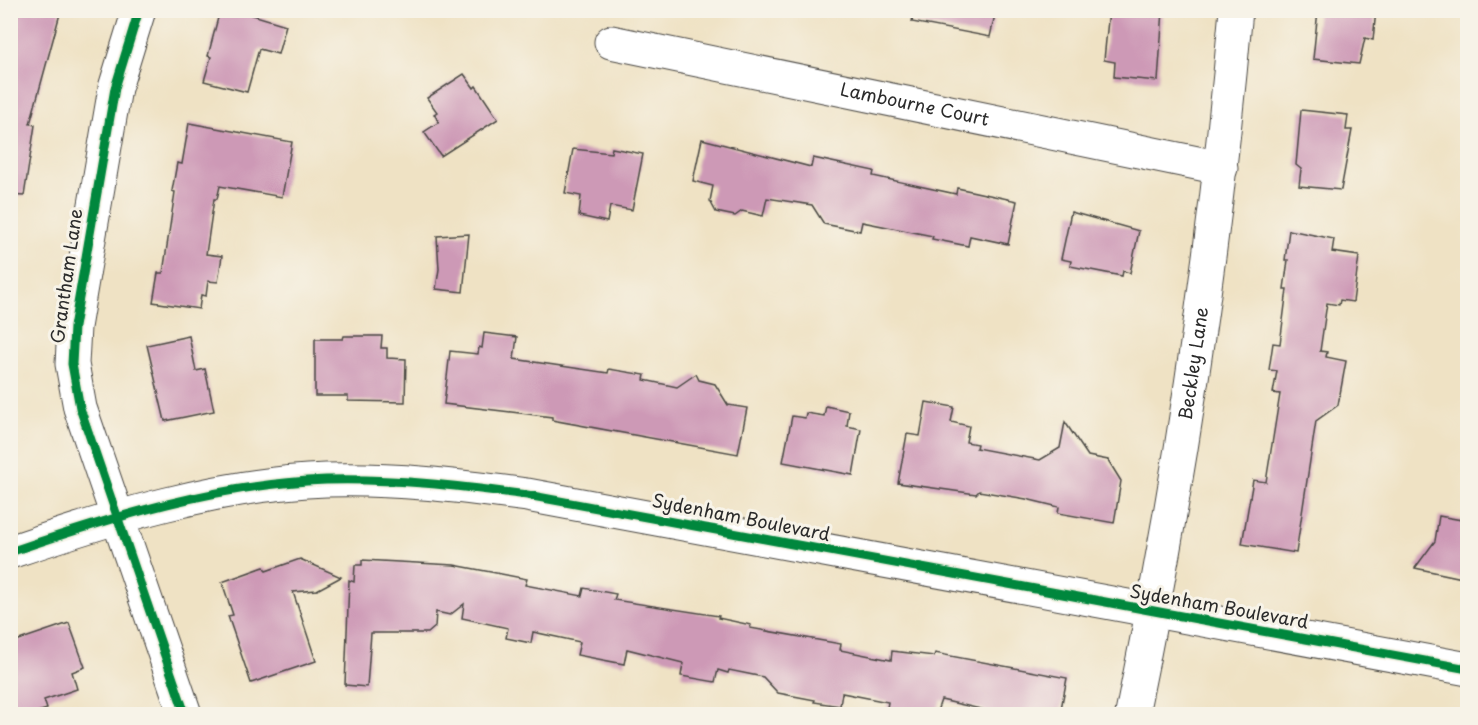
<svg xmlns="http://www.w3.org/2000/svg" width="1478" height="725" font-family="'Playpen Sans',sans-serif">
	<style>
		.building { fill: #cd99b6 }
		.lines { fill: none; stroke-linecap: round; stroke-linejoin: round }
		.minor-casing { stroke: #484642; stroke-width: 35 }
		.minor { stroke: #fff; stroke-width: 33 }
		.cycleway-casing { stroke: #f7f3e8; stroke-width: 13 }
		.cycleway { stroke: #00873e; stroke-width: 9 }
		.labels { text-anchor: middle; stroke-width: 6; stroke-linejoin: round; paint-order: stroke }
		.street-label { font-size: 18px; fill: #2b2b2b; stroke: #f7f3e8 }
	</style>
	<rect width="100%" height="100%" fill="#f7f3e8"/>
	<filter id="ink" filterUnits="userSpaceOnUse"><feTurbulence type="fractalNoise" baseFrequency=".0167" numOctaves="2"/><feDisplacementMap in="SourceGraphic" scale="12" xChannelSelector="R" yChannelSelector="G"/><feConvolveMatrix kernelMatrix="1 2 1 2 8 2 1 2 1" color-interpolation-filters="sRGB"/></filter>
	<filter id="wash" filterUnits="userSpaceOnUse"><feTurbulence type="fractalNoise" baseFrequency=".008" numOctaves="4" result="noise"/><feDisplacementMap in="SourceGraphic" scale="24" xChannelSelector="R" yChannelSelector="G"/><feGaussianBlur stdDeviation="1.35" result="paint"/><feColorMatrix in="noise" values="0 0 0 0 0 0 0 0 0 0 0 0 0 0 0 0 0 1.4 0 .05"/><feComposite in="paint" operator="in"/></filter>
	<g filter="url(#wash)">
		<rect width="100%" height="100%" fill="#efe2c4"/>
		<g id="blocks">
			<g class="building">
				<path d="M10,10H61L30,124L35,125L24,196L10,195Z"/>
				<path d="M220,10H236L286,25L278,54L259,49L247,92L204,81L211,57L208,56Z"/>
				<path d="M914,10H996L990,37L912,22Z"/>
				<path d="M1109,10H1163L1158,81L1114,77L1115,62L1104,60Z"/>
				<path d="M1318,10H1376L1373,40L1365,38L1359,64L1313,59Z"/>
				<path d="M464,74L474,88L476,86L498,119L441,156L424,132L439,122L434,114L437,112L427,98Z"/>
				<path d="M1301,110L1348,115L1346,130H1352L1341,190L1299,186L1301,169L1296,165Z"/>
				<path d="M189,123L292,142L282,197L220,186L217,199H214L206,254L222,256L218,282L208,281L206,296L201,295L199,309L153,302L158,273H163L175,192L172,191L177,163L182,164Z"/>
				<path d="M702,139L811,167L813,158L874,171L873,176L956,194L957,188L1017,201L1008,244L970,236L968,246L932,239L933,236L862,222L860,231L824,224L812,205L767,198L763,216L742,211L735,216L716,212L710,201L713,186L693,181Z"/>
				<path d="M612,148L643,154L632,210L610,206L607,222L579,216L581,196L565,193L573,149L611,153Z"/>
				<path d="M1071,212L1139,231L1130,273L1123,271L1122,276L1070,266L1071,261L1061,259Z"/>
				<path d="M1289,230L1334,239L1332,252L1359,256L1353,302L1340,300L1339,305L1327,303L1320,351L1327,352L1326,357L1346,361L1338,405L1316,421L1296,553L1242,544L1253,480L1266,482L1280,394L1273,393L1277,371L1269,370L1273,343L1280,344L1287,289H1284L1288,260H1285Z"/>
				<path d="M469,234L463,292L436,289L439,269L437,236Z"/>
				<path d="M484,333L517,337L514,359L608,373L609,369L645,375L644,380L677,387L696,374L699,380L715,384L728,405L747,408L738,454L552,420V417L444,404L450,351L478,354L479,347L482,348Z"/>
				<path d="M189,336L196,371L205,369L214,411L165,421L147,345Z"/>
				<path d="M344,336H382L381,348H387V358L406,359L405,402L348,401V396H315V339H343Z"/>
				<path d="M926,402L954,407L951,422L969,426L966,442L977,444L976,448L1040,460L1060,448L1065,422L1088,456L1108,460L1121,481L1114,523L1058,513L1059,507L1026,499L979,491L976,494L898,483L907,434L920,436Z"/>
				<path d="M826,406L849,411L847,426L861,429L853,475L783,462L792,416L805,418L806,413L824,416Z"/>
				<path d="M1439,516L1467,521V579L1415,568L1435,541Z"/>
				<path d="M300,559L341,577L317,590L293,592L316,661L251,683L228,616L233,615L222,582L264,567L266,571Z"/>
				<path d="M362,560L454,565L527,579L525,585L582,596L584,588L616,594L614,600L719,616L718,618L751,625L750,628L841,644L840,650L891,660L892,651L934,656L935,653L1067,678L1060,714H984L985,710L941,700L936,714H886L888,702L842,693L840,706L814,702L815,700L778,693L763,677L729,670L728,673L718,670L715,682L681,676L683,663L627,649L624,664L577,655L580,642L533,632L531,643L506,638L508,628L462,618L464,604L450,615L436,612L435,627L428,633H371L367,687L345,685L349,580L354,582L355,565H362Z"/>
				<path d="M69,623L85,667L72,672L77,689L44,700L47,709L31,714H22L10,708V643Z"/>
			</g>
		</g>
	</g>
	<g filter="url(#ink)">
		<use href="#blocks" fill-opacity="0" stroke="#484642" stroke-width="1.5"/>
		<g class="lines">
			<g class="minor-casing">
				<g id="minor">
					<path d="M139,10L115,88L74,327L72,364L80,408L185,714"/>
					<path id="s1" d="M611,42L1221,168"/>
					<path d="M10,552C112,517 218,484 326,480C394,478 459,486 527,495L1468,669"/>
					<path id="s2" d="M1132,714C1180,482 1215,247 1236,10"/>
				</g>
			</g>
			<use href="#minor" class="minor"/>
			<g class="cycleway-casing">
				<g id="cycleway">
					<path d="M139,10L115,88L74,327L72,364L80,408L185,714"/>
					<path d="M10,552C112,517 218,484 326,480C394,478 459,486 527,495L1468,669"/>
				</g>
			</g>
			<use href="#cycleway" class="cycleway"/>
		</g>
	</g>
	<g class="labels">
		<g class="street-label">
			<text dy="6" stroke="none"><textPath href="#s1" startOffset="310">Lambourne Court</textPath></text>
			<text transform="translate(67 276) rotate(-82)" y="6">Grantham Lane</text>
			<text dy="6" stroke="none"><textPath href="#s2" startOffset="356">Beckley Lane</textPath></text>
			<text transform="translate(741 518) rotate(11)" y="6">Sydenham Boulevard</text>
			<text transform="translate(1219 607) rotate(10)" y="6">Sydenham Boulevard</text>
		</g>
	</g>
	<rect width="1478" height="725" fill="none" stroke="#f7f3e8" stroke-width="36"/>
</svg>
